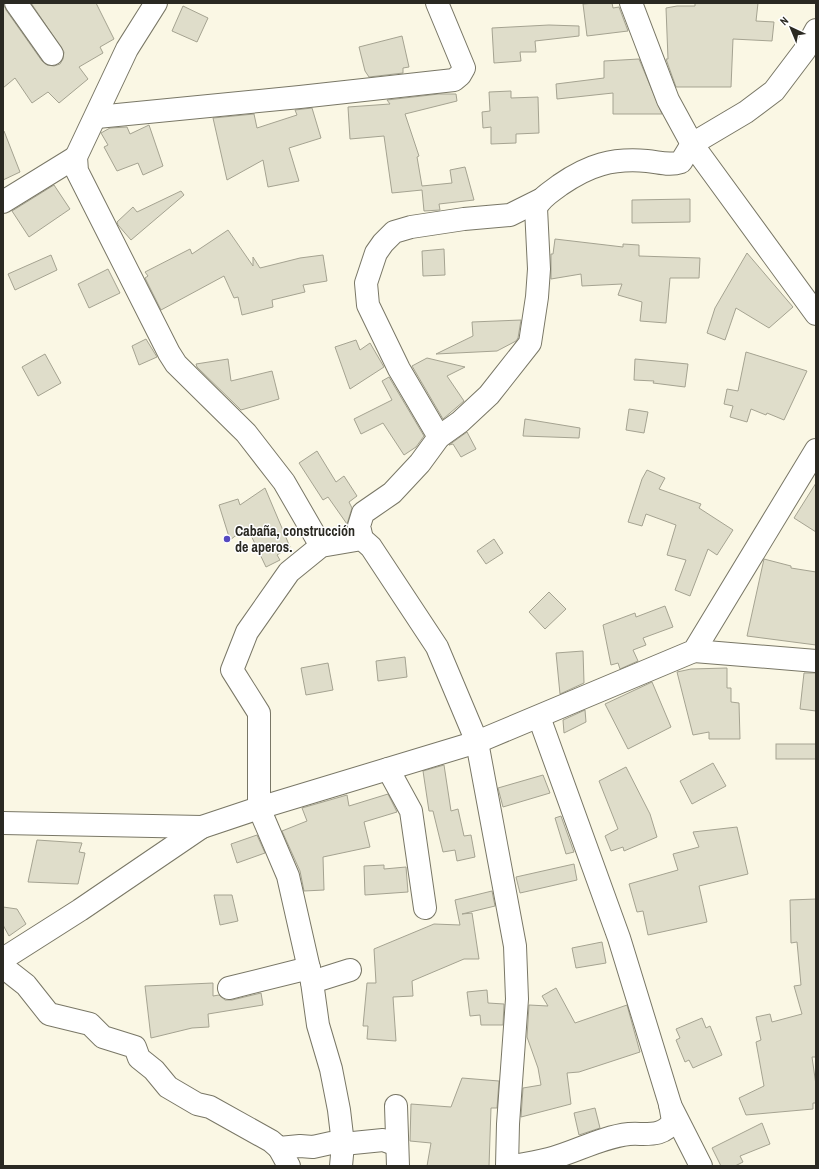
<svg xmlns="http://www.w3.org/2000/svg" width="819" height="1169" font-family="'Archivo Narrow',sans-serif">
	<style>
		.building { fill: #dfddca; stroke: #a5a391 }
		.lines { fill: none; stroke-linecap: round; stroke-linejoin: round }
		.minor-casing { stroke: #797766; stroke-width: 24 }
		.minor { stroke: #fff; stroke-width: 22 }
		.poi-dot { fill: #5449c0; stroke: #fff; stroke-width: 1.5 }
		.labels { text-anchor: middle; stroke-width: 3; stroke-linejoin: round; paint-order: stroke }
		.poi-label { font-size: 14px; font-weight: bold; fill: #2a2922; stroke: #fff; text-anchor: start }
	</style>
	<rect width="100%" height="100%" fill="#faf7e4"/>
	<g class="building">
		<path d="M3,3L6,10L42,61L47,65L54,66L60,64L63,59L64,52L31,3H96L114,39L100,47L103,53L79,67L88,79L59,103L48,92L32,103L15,78L3,88Z"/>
		<path d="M595,3H612L613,8L619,7L628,31L587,36L583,4Z"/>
		<path d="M695,3H758L756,21L774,22L772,41L733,39L731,87H676L666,59H668L666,8L677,6H695Z"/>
		<path d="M183,6L208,18L197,42L172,31Z"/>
		<path d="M549,25L579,26V36L535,41L536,52H520L521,61L494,63L492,28Z"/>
		<path d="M402,36L409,67L403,68V73L369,77L365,71L359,47Z"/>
		<path d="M639,59L662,114H613V93L557,99L556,84L604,78V61Z"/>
		<path d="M511,91V98L538,97L539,133L516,134V143L491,144V127L483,128L482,112L490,111L489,92Z"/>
		<path d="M439,94H456L457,101L405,114L419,156L417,157L422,186L452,183L450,170L465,167L474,200L439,204L440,210L424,211L422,190L392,193L384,136L350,139L348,107L390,104L387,100Z"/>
		<path d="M312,108L321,138L289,148L299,181L268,187L263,160L227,180L213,118L254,114L257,128L297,115L295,110Z"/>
		<path d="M149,125L163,166L143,175L138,163L117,171L104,147L108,145L101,133L110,128L127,127L130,134Z"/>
		<path d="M4,131L20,172L3,180V132Z"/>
		<path d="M54,185L70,209L29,237L12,211Z"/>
		<path d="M181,191L184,195L131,240L118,225L117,222L133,207L137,212Z"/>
		<path d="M690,199V222L632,223V200Z"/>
		<path d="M228,230L253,266V257L260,268L300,258L323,255L327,281L303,285L305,292L272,300L273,307L242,315L238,297L234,298L224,276L161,310L145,278L148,276L145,272L190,249L192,254Z"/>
		<path d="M555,239L623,247V244L639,245V256L700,258L699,278H670L666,323L640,321L642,302L618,295L622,284L582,286L581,274L551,279V254H553Z"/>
		<path d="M444,249L445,275L423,276L422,251Z"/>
		<path d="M747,253L793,307L769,328L736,308L725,340L707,333L715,308Z"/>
		<path d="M51,255L57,270L15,290L8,274Z"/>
		<path d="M108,269L120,293L89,308L78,284Z"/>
		<path d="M521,320L518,338L516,341L497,351L436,354L473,336L472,322Z"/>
		<path d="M146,339L157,357L139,365L132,346Z"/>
		<path d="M356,340L360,350L370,343L384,367L350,389L335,347Z"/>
		<path d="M746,352L807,371L784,420L767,413L766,415L751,409L747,422L730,417L733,406L724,404L727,389L738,391Z"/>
		<path d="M45,354L61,383L38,396L22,367Z"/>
		<path d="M427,358L465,367L447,376L464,401L443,419L412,366Z"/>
		<path d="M228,359L231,381L272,371L279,399L241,410L197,367L196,364Z"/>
		<path d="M635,359L688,364L685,387L653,383L654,381L634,380Z"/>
		<path d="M389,377L424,436L416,447L404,455L383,423L361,434L354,419L392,400L382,381Z"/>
		<path d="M629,409L648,412L644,433L626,430Z"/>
		<path d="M525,419L580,428L579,438L523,436Z"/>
		<path d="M467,432L476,449L461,457L453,444L449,445Z"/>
		<path d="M317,451L336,482L344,476L357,496L349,502L352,508L347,524L328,497L323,500L299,463Z"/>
		<path d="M647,470L665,478L659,489L701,504L699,508L733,530L717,555L708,549L690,596L675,590L686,560L667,555L676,525L646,514L642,526L628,522L642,479Z"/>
		<path d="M816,483V532L794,518Z"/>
		<path d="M265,488L290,547L277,555L280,560L266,567L247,527L230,540L219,505L238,499L240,505Z"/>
		<path d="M494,539L503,553L486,564L477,551Z"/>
		<path d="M764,559L791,566V568L816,572V645L747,636Z"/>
		<path d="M549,592L566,609L545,629L529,612Z"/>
		<path d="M665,606L673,627L643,638L646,645L633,650L638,661L620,669L618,663L611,665L603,625L635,613L636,617Z"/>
		<path d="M583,651L584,683L560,694L556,653Z"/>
		<path d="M405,657L407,677L378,681L376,661Z"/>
		<path d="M328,663L333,690L306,695L301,668Z"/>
		<path d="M727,668V688H731V702L739,703L740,739H709V732L693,735L677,672L691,669Z"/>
		<path d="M804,673H816V711L800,709Z"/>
		<path d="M652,682L671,727L628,749L605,704Z"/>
		<path d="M585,710L586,722L564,733L563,720Z"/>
		<rect x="776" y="744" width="40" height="15"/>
		<path d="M713,763L726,786L692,804L680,781Z"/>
		<path d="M444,765L451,811L458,809L464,836L471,835L475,857L457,861L455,850L443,852L433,811H429L423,771Z"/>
		<path d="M626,767L650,814L657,837L624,851L623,847L611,851L605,836L618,829L599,781Z"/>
		<path d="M543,775L550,793L503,807L498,788Z"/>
		<path d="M388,794L397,812L364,822L370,847L323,857L324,890L304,891L300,871L282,831L307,821L302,808L347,795L349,806Z"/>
		<path d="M561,816L574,852L566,854L555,818Z"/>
		<path d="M737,827L748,874L699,886L707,922L648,935L643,911L637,912L629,884L678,870L673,854L699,847L693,832Z"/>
		<path d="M257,835L265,853L237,863L231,844Z"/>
		<path d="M37,840L82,843L79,852L85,853L78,884L28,882Z"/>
		<path d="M574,864L577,880L520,893L516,877Z"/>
		<path d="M384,865V869L406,867L408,892L365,895L364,866Z"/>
		<path d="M492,891L495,906L462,914L472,913L479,959H464L412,981L413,996L393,997L396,1041L367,1039L368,1026H363L367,983H376L374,949L434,924L460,925L455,900Z"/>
		<path d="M214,895H232L238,921L220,925Z"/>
		<path d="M816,899V1057H812L816,1085V1103H813V1109L746,1115L739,1098L764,1086L756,1042L761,1040L756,1017L770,1014L772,1022L802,1014L794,986L801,985L797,942L791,943L790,900Z"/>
		<path d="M3,907L17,909L26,924L9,936L3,925Z"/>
		<path d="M602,942L606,963L576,968L572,948Z"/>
		<path d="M213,983V996L219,995L225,1000H232L261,993L263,1005L208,1014L209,1027L192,1028L151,1038L145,986Z"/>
		<path d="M556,988L575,1023L627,1005L640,1052L579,1072L567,1073L571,1104L521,1117L523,1088L541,1085L538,1068L527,1037L529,1005L548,1006L542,996Z"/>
		<path d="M487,990L488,1003L504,1004L503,1025H481L480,1015L470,1016L467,992Z"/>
		<path d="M702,1018L706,1028L710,1026L722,1055L693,1068L689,1060L685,1062L676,1040L680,1038L676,1029Z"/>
		<path d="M462,1078L499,1081L497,1108H491L489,1166H427L431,1143L410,1141L411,1104L451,1107Z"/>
		<path d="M595,1108L600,1128L579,1135L574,1113Z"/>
		<path d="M762,1123L770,1144L740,1156L743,1162L735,1166H721L712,1148Z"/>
	</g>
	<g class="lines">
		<g class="minor-casing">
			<g id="minor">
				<path d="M16,3L52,54"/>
				<path d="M156,3L127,49L76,157L77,171L169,353L176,364L246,433L284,482L321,546"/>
				<path d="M631,3L668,100L692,144L816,314"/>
				<path d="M97,117L300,97L454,80L460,75L464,68L437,3"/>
				<path d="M3,202L76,157"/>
				<path d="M439,437L399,369L368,305L366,283L376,253L383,243L394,232L411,227L464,219L510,215L540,200"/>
				<path d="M362,539L359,526L363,513L392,493L420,463L439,437L460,422L489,395L530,343L537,297L539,269L536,208C541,197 551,192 560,185C589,165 612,158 647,161C659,162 669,166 681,162L692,144L746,112L774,91L805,50L816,30"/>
				<path d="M694,651L816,661"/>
				<path d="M388,769L411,811L425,908"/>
				<path d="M3,823L202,827L259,808L477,742L694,651L816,450"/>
				<path d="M3,959L80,910L202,827"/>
				<path d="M3,967L26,985L49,1014L90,1024L103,1037L135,1047L139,1058L154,1070L168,1087L197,1104L210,1107L271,1141L279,1148L300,1146L313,1147L331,1143L343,1144L383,1140L397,1145"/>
				<path d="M312,982L350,970"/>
				<path d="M229,988L309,968"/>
				<path d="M670,1105L701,1166"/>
				<path d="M396,1106L398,1166"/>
				<path d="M279,1148L289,1166"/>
				<path d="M341,1166L343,1144L339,1110L331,1069L318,1025L312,982L288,876L259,808V713L232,670L247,632L289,572L321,546L362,539L371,547L437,647L477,742L515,946L517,999L508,1124L507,1166"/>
				<path d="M513,1166C525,1164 537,1162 549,1159C576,1152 601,1137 629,1134C646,1133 663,1138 673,1121L670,1104L619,938L539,717"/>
			</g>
		</g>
		<use href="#minor" class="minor"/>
	</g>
	<circle class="poi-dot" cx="227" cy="539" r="4"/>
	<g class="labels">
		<g class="poi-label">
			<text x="235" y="536">Cabaña, construcción<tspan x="235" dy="16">de aperos.</tspan></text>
		</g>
	</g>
	<rect width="819" height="1169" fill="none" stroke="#2a2922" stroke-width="8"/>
	<g transform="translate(791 28) rotate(316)" stroke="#ffffff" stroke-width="3" paint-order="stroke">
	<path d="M0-3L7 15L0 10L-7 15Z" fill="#2a2922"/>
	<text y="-6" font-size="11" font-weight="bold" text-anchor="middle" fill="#2a2922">N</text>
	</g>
</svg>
